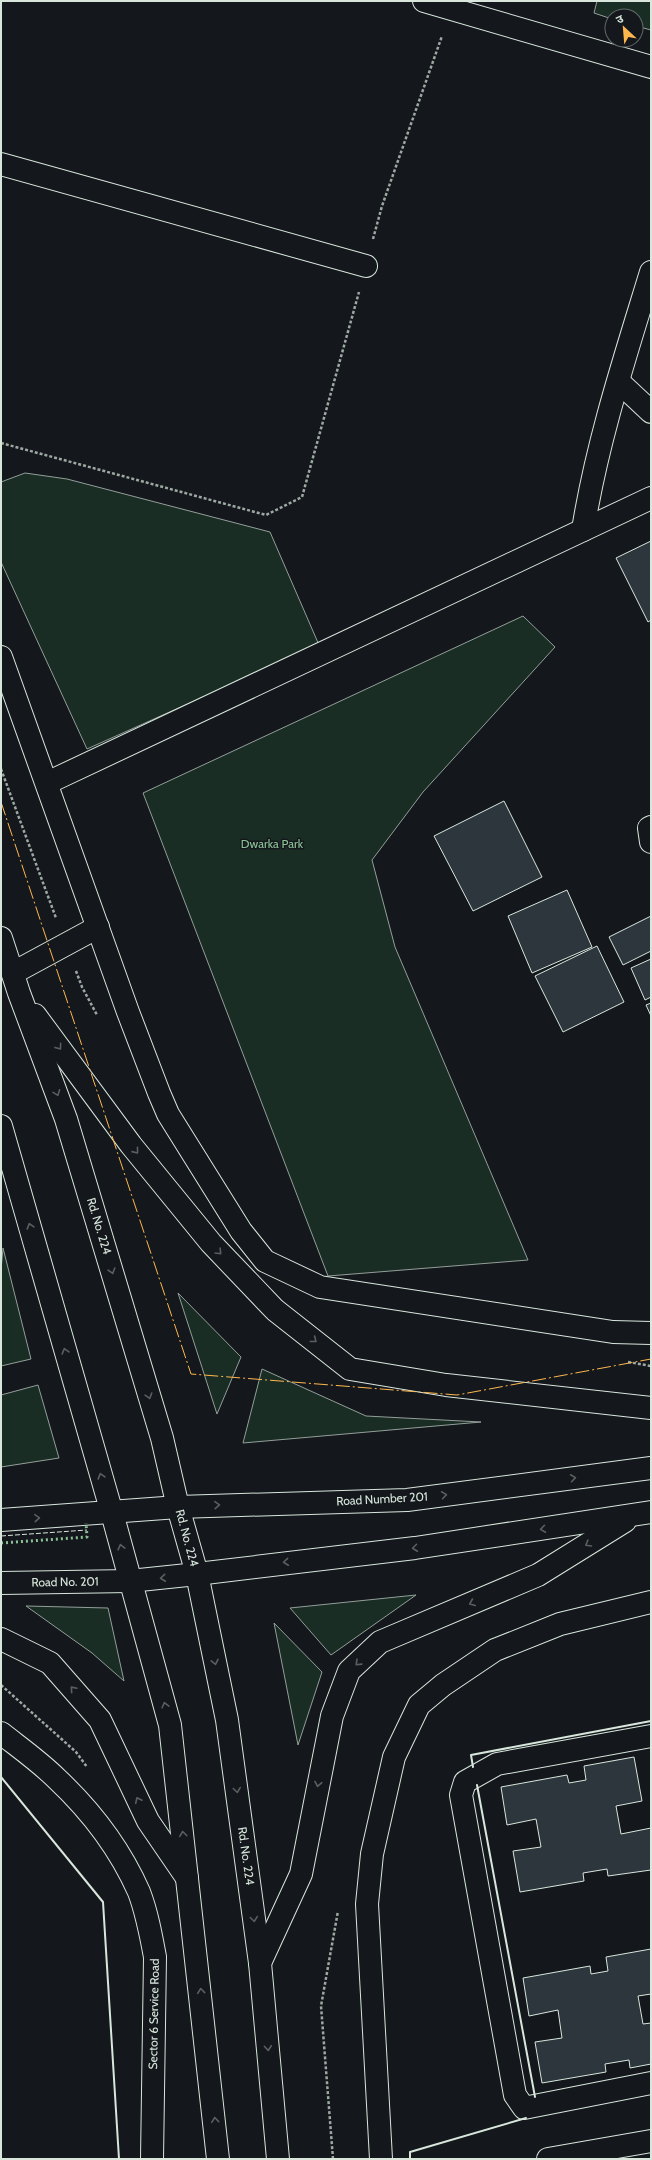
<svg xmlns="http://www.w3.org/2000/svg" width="652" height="2160" font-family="Cabin,'Noto Sans Devanagari',sans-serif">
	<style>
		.green { fill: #1a2d24; stroke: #939e99 }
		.building { fill: #2c363c; stroke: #d8e6dc }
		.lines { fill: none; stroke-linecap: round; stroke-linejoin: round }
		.minor-casing { stroke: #d8e6dc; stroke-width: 24 }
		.major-casing { stroke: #d8e6dc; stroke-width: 24 }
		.path { stroke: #9da8a2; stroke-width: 2.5; stroke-dasharray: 3 2; stroke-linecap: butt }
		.minor { stroke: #14181c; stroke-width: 22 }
		.major { stroke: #14181c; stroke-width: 22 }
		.hedge { stroke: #8ac095; stroke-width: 3; stroke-dasharray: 2 3; stroke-linecap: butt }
		.fence { stroke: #d8e6dc; stroke-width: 1; stroke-dasharray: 5 2; stroke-linecap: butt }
		.wall { stroke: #d8e6dc; stroke-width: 2 }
		.power { stroke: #ffb74d; stroke-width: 1; stroke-dasharray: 14 3 2 3; stroke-linecap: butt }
		.oneway { stroke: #59605f }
		.labels { text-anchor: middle; stroke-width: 3; stroke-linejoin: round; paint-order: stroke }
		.park-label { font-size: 12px; fill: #8ac095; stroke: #14181c }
		.street-label { font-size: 12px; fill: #d8e6dc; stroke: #14181c }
	</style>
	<rect width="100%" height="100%" fill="#14181c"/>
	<g class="green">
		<path d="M597,1H651V30L636,26V16H612V19L594,13Z"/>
		<path d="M25,473L67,479L270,532L319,645L87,749L1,562V482Z"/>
		<path d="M523,616L555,647L423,792L372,860L395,947L528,1260L328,1276L143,793Z"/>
		<path d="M3,1248L31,1359L1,1366V1270Z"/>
		<path d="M178,1293L241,1357L217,1414Z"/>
		<path d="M262,1369L366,1416L481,1422L243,1443Z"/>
		<path d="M38,1385L59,1458L1,1467V1395Z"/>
		<path d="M416,1595L331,1655L290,1608Z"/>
		<path d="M26,1606L108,1608L124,1681L92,1653Z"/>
		<path d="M274,1623L322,1672L298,1745Z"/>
	</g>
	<g class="building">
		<path d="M651,541V620L648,622L616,558Z"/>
		<path d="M504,801L542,877L473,911L434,836Z"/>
		<path d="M567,890L592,947L532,973L508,916Z"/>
		<path d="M651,916V951L623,965L609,937Z"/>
		<path d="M597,946L624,1002L563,1032L535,976Z"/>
		<path d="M651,959V997L645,1000L631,968Z"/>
		<path d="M651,1003V1016L646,1005Z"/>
		<path d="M634,1757L642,1801L616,1806L621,1834L651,1828V1870L608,1876L607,1869L583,1873L584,1881L520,1892L513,1851L541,1847L536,1819L507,1825L501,1787L567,1775L569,1783L586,1780L584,1766Z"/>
		<path d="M651,1949V1994L638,1996L643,2024L651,2023V2064L630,2068L629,2060L605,2064L606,2072L542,2083L535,2042L562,2038L558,2010L529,2016L523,1978L590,1966L591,1974L608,1971L606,1957Z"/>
	</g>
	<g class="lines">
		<g class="minor-casing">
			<g id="minor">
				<path d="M424,1L651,67"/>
				<path d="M1,164L366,266"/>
				<path d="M619,382L651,412"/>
				<path d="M583,530C597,442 625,357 651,272"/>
				<path d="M1,657L128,1012L159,1093L168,1114L241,1231L265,1261L320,1287L613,1332L651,1333"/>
				<path d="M47,783L651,498"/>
				<path d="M651,827L649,828L651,842"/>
				<path d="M13,973L98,927"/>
				<path d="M1,1733C20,1748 40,1762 57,1779C91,1811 120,1849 139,1892C147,1913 151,1935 155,1957L152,2159"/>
				<path d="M651,1736L497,1764L465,1782L461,1795L515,2095L524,2108L651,2083"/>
				<path d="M381,2159L367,1904L372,1854L394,1757L419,1705L443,1685L495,1650L560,1624L651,1602"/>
				<path d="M548,2159L651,2141"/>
			</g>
		</g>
		<g class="major-casing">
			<g id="major">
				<path d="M1,938L19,993L66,1119L162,1438L178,1507L197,1574L227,1720L260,1963L278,2159"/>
				<path d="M35,1015L131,1145L211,1243L275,1310L350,1369L446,1385L651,1408"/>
				<path d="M1,1126L112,1513L170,1725L218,2159"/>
				<path d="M1,1520L178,1507L407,1500L651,1468"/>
				<path d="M1,1583L130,1581L197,1574L415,1548L651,1512"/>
				<path d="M1,1639L50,1663L100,1720L148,1821L187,1878"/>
				<path d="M260,1963L301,1874L332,1716L349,1671L380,1642L538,1575L625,1521"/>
			</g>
		</g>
		<g class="path">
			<path d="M373,239L382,206L442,36"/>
			<path d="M1,443L266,515L302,497L359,292"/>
			<path d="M1,769L56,918"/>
			<path d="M76,971L82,987L97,1015"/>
			<path d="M628,1362L651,1366"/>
			<path d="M1,1685L76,1752L87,1767"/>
			<path d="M333,2159L321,2006L338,1911"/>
		</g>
		<use href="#minor" class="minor"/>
		<use href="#major" class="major"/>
		<path class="hedge" d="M1,1543L87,1537L86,1523"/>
		<path class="fence" d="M1,1536L87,1530"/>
		<g class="wall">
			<path d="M473,1767L471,1755L651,1721"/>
			<path d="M1,1777L103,1902L119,2159"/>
			<path d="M477,1785L535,2097"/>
			<path d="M410,2159V2152L526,2118"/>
		</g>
		<path class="power" d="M1,802L191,1374L457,1395L651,1359"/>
	</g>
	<defs><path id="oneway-chevron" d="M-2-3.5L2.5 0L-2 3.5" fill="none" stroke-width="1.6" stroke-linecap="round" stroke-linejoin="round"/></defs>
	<g class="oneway">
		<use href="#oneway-chevron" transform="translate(59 1047) rotate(54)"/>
		<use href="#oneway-chevron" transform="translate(57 1093) rotate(69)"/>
		<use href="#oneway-chevron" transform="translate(136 1151) rotate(51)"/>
		<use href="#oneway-chevron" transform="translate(30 1226) rotate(-106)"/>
		<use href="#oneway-chevron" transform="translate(219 1252) rotate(46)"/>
		<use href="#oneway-chevron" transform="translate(112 1271) rotate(73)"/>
		<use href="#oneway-chevron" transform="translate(314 1340) rotate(38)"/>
		<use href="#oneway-chevron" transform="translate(65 1351) rotate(-106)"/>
		<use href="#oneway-chevron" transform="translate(149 1396) rotate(73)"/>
		<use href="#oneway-chevron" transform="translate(101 1476) rotate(-106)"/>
		<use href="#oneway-chevron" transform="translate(573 1478) rotate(-8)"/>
		<use href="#oneway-chevron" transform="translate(444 1495) rotate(-8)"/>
		<use href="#oneway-chevron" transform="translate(217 1505) rotate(-2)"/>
		<use href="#oneway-chevron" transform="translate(37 1518) rotate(-4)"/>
		<use href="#oneway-chevron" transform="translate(543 1529) rotate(172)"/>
		<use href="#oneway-chevron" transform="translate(588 1544) rotate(149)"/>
		<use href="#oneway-chevron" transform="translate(121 1547) rotate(-104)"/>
		<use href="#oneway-chevron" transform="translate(415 1548) rotate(173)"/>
		<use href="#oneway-chevron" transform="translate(286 1562) rotate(174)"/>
		<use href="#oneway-chevron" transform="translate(163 1578) rotate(174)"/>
		<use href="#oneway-chevron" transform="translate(472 1603) rotate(157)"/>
		<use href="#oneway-chevron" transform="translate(215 1662) rotate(78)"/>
		<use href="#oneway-chevron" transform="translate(358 1663) rotate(136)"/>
		<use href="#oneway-chevron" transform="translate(73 1689) rotate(-131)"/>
		<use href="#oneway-chevron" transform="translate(165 1705) rotate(-104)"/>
		<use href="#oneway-chevron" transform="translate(318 1784) rotate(101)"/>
		<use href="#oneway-chevron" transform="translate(237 1790) rotate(82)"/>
		<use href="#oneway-chevron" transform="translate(138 1800) rotate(-116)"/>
		<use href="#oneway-chevron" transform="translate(183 1834) rotate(-97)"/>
		<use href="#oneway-chevron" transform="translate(254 1919) rotate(82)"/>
		<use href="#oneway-chevron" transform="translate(201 1991) rotate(-96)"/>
		<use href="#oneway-chevron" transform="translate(268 2048) rotate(85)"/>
		<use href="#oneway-chevron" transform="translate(215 2120) rotate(-96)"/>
	</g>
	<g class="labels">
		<g class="park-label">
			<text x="272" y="848">Dwarka Park</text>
		</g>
		<g class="street-label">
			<text transform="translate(99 1226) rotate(73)" y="4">Rd. No. 224</text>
			<text transform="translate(382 1499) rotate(-3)" y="4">Road Number 201</text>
			<text transform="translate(187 1538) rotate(75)" y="4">Rd. No. 224</text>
			<text transform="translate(65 1582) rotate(-1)" y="4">Road No. 201</text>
			<text transform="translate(246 1856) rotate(82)" y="4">Rd. No. 224</text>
			<text transform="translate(154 2014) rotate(-89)" y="4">Sector 6 Service Road</text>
		</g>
	</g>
	<rect width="652" height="2160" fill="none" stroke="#d8e6dc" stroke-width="4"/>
	<g transform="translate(624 28) rotate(334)"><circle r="19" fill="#14181c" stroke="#626a69"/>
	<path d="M0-3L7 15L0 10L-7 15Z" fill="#ffb74d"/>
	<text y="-6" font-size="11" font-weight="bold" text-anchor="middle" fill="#d8e6dc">उ</text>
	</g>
</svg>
